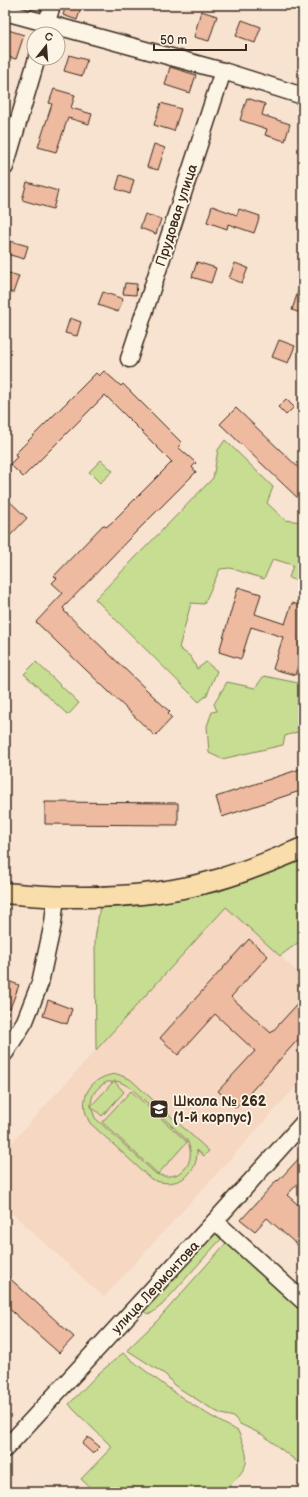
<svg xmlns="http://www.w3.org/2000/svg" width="308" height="1497" font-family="'Balsamiq Sans',sans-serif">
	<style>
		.built { fill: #f5d7c2 }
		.green { fill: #c6dd92; stroke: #808458; fill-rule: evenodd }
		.building { fill: #eebaa0; stroke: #3b2a1e }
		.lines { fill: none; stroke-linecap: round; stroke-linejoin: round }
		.minor-casing { stroke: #3b2a1e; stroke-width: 19 }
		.major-casing { stroke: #3b2a1e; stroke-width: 23 }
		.minor { stroke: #fcf5e5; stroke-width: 16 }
		.major { stroke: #f9deab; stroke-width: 20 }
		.labels { text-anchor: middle; stroke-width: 3.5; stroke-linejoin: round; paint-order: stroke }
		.street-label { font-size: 14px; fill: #3b2a1e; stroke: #fcf5e5 }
		.poi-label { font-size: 14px; font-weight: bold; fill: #3b2a1e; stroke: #fcf5e5; text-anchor: start }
	</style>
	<rect width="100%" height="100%" fill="#f8e3d0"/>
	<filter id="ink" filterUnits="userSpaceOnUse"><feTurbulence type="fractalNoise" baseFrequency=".025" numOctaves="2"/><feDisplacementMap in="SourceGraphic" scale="8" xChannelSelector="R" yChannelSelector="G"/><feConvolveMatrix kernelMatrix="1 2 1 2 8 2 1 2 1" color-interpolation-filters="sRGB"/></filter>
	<g filter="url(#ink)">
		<path class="built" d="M226,907L303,977V1079L104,1297L5,1207V1150Z"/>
		<g class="green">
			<path d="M225,440L273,487L267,503L285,520L303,522V584L289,578L293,565L273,559L264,579L230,568L220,569L204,604L191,603L179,648L191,657L197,669L206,662L217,671L207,695L199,702L95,599L213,478L218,450Z"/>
			<path d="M101,460L113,471L100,483L89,472Z"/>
			<path d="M36,662L79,703L68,715L24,674Z"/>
			<path d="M264,676L303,684V730L285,736L283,745L222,759L209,753L207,726L212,712L217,711L214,704L227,682L255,688Z"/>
			<path d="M303,856V939L280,956L226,907L96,1050L95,940L100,905L180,896L201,895L221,891Z"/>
			<path d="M117,1074L130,1079L209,1151L204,1156L197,1150C198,1176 175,1190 151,1179L90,1123C76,1099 90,1076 117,1074ZM114,1081L120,1082L131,1088L187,1140C198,1163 180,1183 156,1174L95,1118L91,1106L102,1116L124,1092ZM107,1082H113L91,1106C91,1094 97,1087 107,1082Z"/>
			<path d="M131,1091L187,1142L158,1174L102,1122Z"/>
			<path d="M214,1232L221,1235V1239L162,1305L152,1313L147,1314L144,1311V1306Z"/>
			<path d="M226,1243L303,1313V1464H300L263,1435L240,1424L234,1417L221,1414L212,1409L174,1385L166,1375L127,1350L156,1322Z"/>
			<path d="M123,1353C159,1382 196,1410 238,1431C253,1466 248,1465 224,1492H95L81,1479L112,1447L74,1410L69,1404L98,1374Z"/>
		</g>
		<g class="building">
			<path d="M66,5H82L77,20L63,15Z"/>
			<path d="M201,11L217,16L209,41L194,37Z"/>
			<path d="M242,20L261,27L255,43L236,36Z"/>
			<path d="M5,29L24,35L16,59L5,56Z"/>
			<path d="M69,55L87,60L82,76L64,71Z"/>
			<path d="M170,67L196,75L190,93L165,85Z"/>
			<path d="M54,89L75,95L71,108L92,114L89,124L68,118L56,152L38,147L52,104L49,103Z"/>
			<path d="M247,98L265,104L262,115L290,124L285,141L265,135L267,129L240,120Z"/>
			<path d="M161,103L181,109L174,131L154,125Z"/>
			<path d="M154,144L165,148L158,170L147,167Z"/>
			<path d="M120,175L134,180L130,194L116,189Z"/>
			<path d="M27,182L58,191L53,209L22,200Z"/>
			<path d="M212,206L237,215L239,209L260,216L254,233L228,224L227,229L207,222Z"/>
			<path d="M145,214L161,219L156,234L140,228Z"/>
			<path d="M10,241L28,246L24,259L7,254Z"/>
			<path d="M197,262L216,268L211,283L192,277Z"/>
			<path d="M235,263L248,268L242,283L229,278Z"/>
			<path d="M5,272L19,276L13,293L5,291Z"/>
			<path d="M301,282H303V314L292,310Z"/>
			<path d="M125,283L137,284L136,295L123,294Z"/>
			<path d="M103,292L123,299L118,312L98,305Z"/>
			<path d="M70,318L81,322L77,336L65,333Z"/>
			<path d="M279,340L295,346L288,363L272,357Z"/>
			<path d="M104,371L121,386L123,384L182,443L178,447L196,463L192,467L196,472L128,540L63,608L65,610L64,611L170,712L168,714L172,718L155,736L36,622L63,593L52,583L57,578L54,576L103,525L106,527L111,523L172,462L105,395L23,477L10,464L17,457L15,454L96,373L99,376Z"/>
			<path d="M286,399L294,407L286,415L278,407Z"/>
			<path d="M236,408L303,472V503L220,424Z"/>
			<path d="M5,497L27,518L5,541Z"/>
			<path d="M238,587L261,594L255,614L285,624L292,603L303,606V649L295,675L273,669L283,637L251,627L241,659L219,652Z"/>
			<path d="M303,768V790L222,817L216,797Z"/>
			<path d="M45,802L178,803V825L45,824Z"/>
			<path d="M249,939L268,956L231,997L271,1033L303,998V1034L236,1108L218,1091L255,1051L215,1014L178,1055L160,1038Z"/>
			<path d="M5,980L19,985L6,1019H5Z"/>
			<path d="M48,1000L72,1009L67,1024L43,1016Z"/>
			<path d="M303,1154V1178L287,1195L303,1209V1250L267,1218L255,1231L241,1220L277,1180L278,1181Z"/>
			<path d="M5,1274L74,1337L59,1353L5,1305Z"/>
			<path d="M88,1437L100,1447L93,1454L82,1444Z"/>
		</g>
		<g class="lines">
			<g class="minor-casing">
				<g id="minor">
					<path d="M5,12L223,71L303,96"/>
					<path d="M44,32L52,5"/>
					<path d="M5,167L37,58"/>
					<path d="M129,359L223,71"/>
					<path d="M5,1053L25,1021L40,983L53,923L56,896"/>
					<path d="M215,1221L303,1301"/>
					<path d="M5,1449L215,1221L303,1123"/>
				</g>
			</g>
			<g class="major-casing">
				<path id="major" d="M5,893C74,900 153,899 220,879C248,871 276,859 303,848"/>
			</g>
			<use href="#minor" class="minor"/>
			<use href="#major" class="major"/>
		</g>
	</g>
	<defs>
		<g id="school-square" transform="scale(1)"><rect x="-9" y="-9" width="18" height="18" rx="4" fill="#3b2a1e" stroke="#fcf5e5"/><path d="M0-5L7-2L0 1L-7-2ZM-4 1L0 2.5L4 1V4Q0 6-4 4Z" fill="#fff"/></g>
	</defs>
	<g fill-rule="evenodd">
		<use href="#school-square" x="159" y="1109"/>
	</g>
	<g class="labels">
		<g class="street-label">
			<text transform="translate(176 215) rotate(-72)" y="5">Прудовая улица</text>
			<text transform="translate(155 1287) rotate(-47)" y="5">улица Лермонтова</text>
		</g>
		<g class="poi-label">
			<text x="173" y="1106">Школа № 262<tspan x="173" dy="16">(1-й корпус)</tspan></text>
		</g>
	</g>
	<rect width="308" height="1497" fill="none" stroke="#fcf5e5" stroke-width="20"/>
	<rect x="10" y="10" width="288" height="1477" fill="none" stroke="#3b2a1e" stroke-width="1.5" filter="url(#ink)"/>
	<g transform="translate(46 46) rotate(17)"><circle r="19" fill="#fcf5e5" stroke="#afa495"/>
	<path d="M0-3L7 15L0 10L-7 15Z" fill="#3b2a1e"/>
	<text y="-6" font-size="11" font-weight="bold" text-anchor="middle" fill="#3b2a1e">С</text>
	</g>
	<path d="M154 44v6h92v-6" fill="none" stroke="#3b2a1e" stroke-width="2"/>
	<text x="160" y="44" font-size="12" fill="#3b2a1e" stroke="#fcf5e5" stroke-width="3" paint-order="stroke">50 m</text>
</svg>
